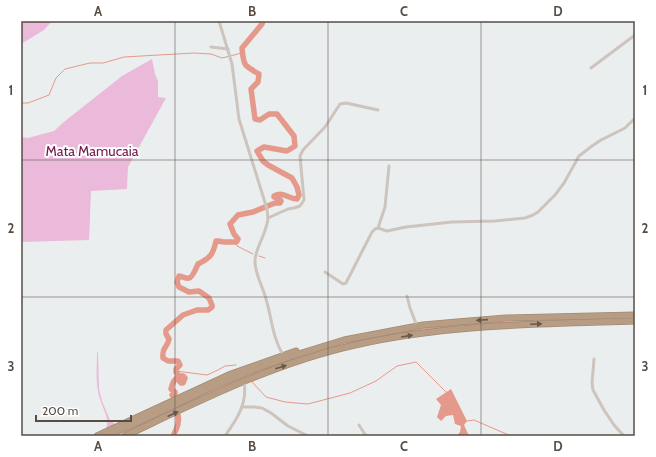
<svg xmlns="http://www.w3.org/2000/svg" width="656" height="457" font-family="Cabin,sans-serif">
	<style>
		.green { fill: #ebbada }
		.water { fill: #e5998a }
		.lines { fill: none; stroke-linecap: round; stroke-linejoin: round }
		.stream { stroke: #e5998a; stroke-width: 1 }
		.river { stroke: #e5998a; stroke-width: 5.5 }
		.highway-casing { stroke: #a48970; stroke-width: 7 }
		.street { stroke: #cdc4bd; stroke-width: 3 }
		.highway { stroke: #b89d85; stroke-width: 5.5 }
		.oneway { fill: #66594f }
		.grid { fill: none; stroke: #574d45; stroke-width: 1; stroke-opacity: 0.55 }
		.labels { text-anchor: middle; stroke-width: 4; stroke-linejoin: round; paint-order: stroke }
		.park-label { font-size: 14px; fill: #731b4a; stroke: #fff }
		.neatline { fill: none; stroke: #574d45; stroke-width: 1.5 }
		.grid-label { font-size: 13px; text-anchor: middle; font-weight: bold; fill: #574d45 }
	</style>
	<rect width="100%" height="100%" fill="#ebeeee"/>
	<g class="green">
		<path d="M21,21H52L44,30L21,44Z"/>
		<path d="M152,59L155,74L158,81V97L166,98L128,167L127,189L91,191L89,240L21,242V137L28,138L54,131L65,121L122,76Z"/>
		<path d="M635,317V320L557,323L382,337L250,376L118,436H111L192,399L276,363L347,342L415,328L490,322Z"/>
		<path d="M97,352H98L99,389L102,401L110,420L115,424L120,426L106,429C110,418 103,410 100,399C95,385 97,367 97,352Z"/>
	</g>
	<path class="water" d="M451,389L467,421L464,425L469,436H457L460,432L461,426L455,424L453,415L446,416L441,421L437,417L441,405L436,399Z"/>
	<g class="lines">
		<g class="stream">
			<path d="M21,103H28L49,95L56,78L65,69L90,63H103L124,57L194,53L211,54L222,58L242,53"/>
			<path d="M236,242L237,246L253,254"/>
			<path d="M259,256L265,258"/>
			<path d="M176,371L207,375L218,370L225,366L236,365"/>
			<path d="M252,382L266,397L285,402L308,404L350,393L376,381L397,366L416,362L446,392"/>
			<path d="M176,408C216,390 255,372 297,358C310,353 324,350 338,346C398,330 459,323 521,322"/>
			<path d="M467,421L474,420L511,436"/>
		</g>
		<g class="river">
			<path d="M172,395L175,394V392L171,389C172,385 173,380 177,378L181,383H183L185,378L183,376H179L176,372V369L180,365L178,361H168L163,358C162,346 167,349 169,339L166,334V330L183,315L197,310H208L212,307V305L209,298L199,291L189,292L179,287L177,282L179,276C182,276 186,279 189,278C193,277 196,268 198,264C210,258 213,255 216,241H218L224,242H236L237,241L238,239L234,234L230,224L238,215L253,212L275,203H280L281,201L279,199L274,197V196C284,191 288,199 297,199L299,195L297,187L292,178L268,165L263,161L257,151L264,147L287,151L295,146L294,136L277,114H269L260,120L255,119L251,89L258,82L259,74C243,65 244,66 242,48L262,24L263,21"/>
			<path d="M173,436C177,429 180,422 178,415"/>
		</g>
		<g class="highway-casing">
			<g id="highway">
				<path d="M97,436L231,374L296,351"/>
				<path d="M106,436L143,420L212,387L258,368L292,356L344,340L423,325L457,322L506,318L635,315"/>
				<path d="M125,436C199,401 274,363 355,345C447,324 541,324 635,321"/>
			</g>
		</g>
		<g class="street">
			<path d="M219,21L232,64L239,119L267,209C267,212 268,216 268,218C267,233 256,246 255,260C254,272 263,287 266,299C272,319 272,336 283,355"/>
			<path d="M211,47L228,49"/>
			<path d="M591,68L635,35"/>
			<path d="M268,218L288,209L294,208L300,206L304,200L300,156L303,150L325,127L340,104L346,103L378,110"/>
			<path d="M378,228L385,207L389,166"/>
			<path d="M325,272L343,284L346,283L372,232L375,229L378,228L387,231L406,227L452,222L495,221L525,218L533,215L538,212L555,195L564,183L579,156L592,146L601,140L625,128L635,118"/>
			<path d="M407,296L410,308L417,326"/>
			<path d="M594,359L592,383L593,390L604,410L614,425L624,436"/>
			<path d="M242,407H254L262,408L271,413L288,426L308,436"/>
			<path d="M359,425L366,436"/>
			<path d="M225,436C237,419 248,403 244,381"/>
		</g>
		<use href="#highway" class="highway"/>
	</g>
	<defs><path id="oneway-solid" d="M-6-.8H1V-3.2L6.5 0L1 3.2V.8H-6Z"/></defs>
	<g class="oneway">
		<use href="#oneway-solid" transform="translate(482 320) rotate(176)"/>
		<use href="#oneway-solid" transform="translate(536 324) rotate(-2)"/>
		<use href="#oneway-solid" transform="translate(407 336) rotate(-9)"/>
		<use href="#oneway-solid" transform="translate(281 367) rotate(-18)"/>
		<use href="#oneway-solid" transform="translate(173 414) rotate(-25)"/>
	</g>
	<path class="grid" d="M175,21V436M328,21V436M481,21V436M21,160H635M21,297H635"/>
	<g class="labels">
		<g class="park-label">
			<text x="92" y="156">Mata Mamucaia</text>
		</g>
	</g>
	<rect width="656" height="457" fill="none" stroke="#ffffff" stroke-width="44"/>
	<path d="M36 415v6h95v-6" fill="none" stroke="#574d45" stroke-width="2"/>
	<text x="42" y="415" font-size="12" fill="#574d45" stroke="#ffffff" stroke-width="3" paint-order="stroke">200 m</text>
	<rect x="22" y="22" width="612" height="413" class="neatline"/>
	<g class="grid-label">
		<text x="98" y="16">A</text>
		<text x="252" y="16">B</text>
		<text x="404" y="16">C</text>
		<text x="558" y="16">D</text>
		<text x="11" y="95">1</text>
		<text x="645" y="95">1</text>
		<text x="11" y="233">2</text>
		<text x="645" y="233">2</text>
		<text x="11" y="371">3</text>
		<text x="645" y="371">3</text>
		<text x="98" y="451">A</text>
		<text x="252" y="451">B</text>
		<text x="404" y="451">C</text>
		<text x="558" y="451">D</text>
	</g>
</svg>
